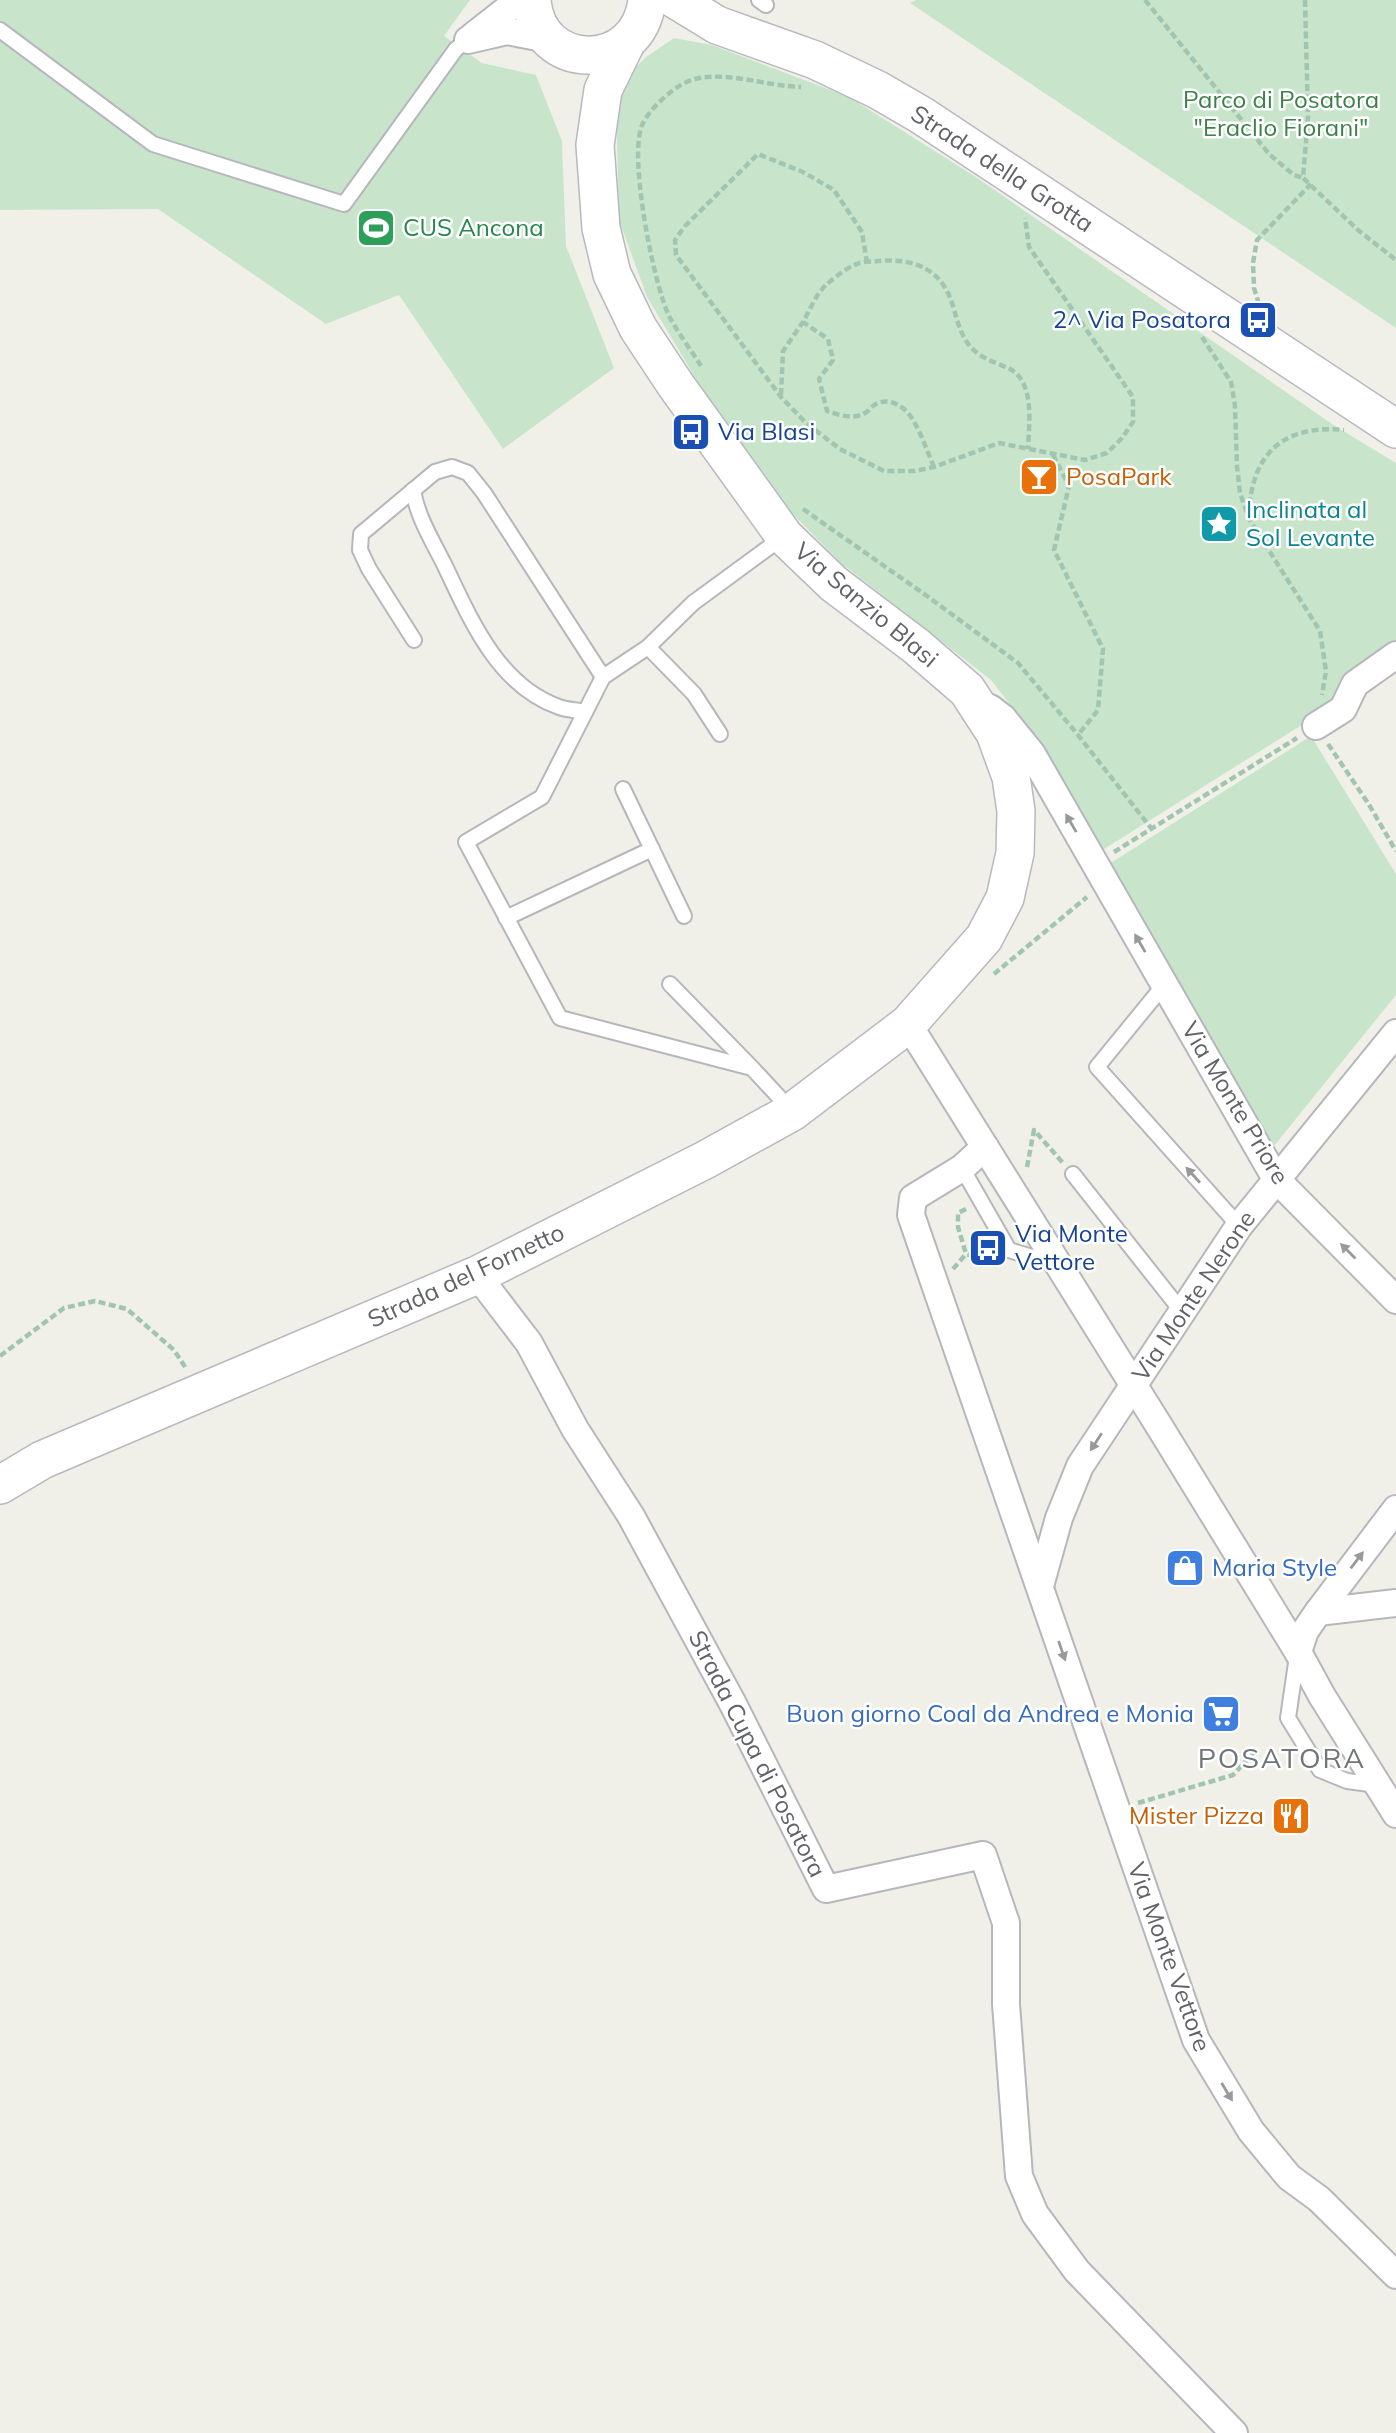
<svg xmlns="http://www.w3.org/2000/svg" width="1396" height="2433" font-family="Mulish,sans-serif">
	<style>
		.green { fill: #c8e5cc }
		.lines { fill: none; stroke-linecap: round; stroke-linejoin: round }
		.lane-casing { stroke: #b6b7bb; stroke-width: 18 }
		.street-casing { stroke: #b6b7bb; stroke-width: 30 }
		.secondary-casing { stroke: #b7b9be; stroke-width: 40 }
		.path { stroke: #a2c5b1; stroke-width: 4.5; stroke-dasharray: 7 3.5; stroke-linecap: butt }
		.lane { stroke: #fff; stroke-width: 14 }
		.street { stroke: #fff; stroke-width: 26 }
		.secondary { stroke: #fff; stroke-width: 37 }
		.oneway { fill: #98999c }
		.labels { text-anchor: middle; stroke-width: 5; stroke-linejoin: round; paint-order: stroke }
		.park-label { font-size: 24px; fill: #3e804a; stroke: #fff }
		.street-label { font-size: 24px; fill: #606267; stroke: #fff }
		.leisure-label { font-size: 24px; fill: #27864d; stroke: #fff; text-anchor: start }
		.transit-label { font-size: 24px; fill: #164399; stroke: #fff; text-anchor: start }
		.food-label { font-size: 24px; fill: #c56008; stroke: #fff; text-anchor: start }
		.culture-label { font-size: 24px; fill: #0d838f; stroke: #fff; text-anchor: start }
		.shop-label { font-size: 24px; fill: #366cbe; stroke: #fff; text-anchor: start }
		.quarter-label { font-size: 28px; letter-spacing: 2px; fill: #717479; stroke: #fff }
	</style>
	<rect width="100%" height="100%" fill="#f0f0e9"/>
	<g class="green">
		<path d="M0,0H470L444,36L482,63L536,75L562,141L566,246L614,368L503,449L399,295L326,324L158,209L0,210Z"/>
		<path d="M916,0H1396V328L910,3Z"/>
		<path d="M674,38L712,45L849,97L976,177L1335,426L1396,463V641L1347,680L1332,706L1101,851L1037,739L991,680L841,563L781,502L696,379L647,297L619,220L616,101L624,79L646,57Z"/>
		<path d="M1311,736L1396,874V995L1274,1146L1109,864Z"/>
	</g>
	<g class="lines">
		<g class="lane-casing">
			<g id="lane">
				<path d="M759,0L766,5"/>
				<path d="M0,30L153,144L344,204L456,49L468,40"/>
				<path d="M413,490C417,516 432,540 444,564C470,618 497,685 559,707C567,710 577,710 585,712"/>
				<path d="M783,537L693,603L648,647L603,677L542,797L466,842L560,1018L752,1068L791,1110"/>
				<path d="M414,640L369,569L360,550L361,534L435,472L452,467L468,473L484,493L603,677"/>
				<path d="M648,647L694,694L720,734"/>
				<path d="M623,789L684,916"/>
				<path d="M506,918L652,849"/>
				<path d="M670,984L751,1067"/>
				<path d="M1164,985L1097,1067L1239,1226"/>
				<path d="M962,1168L1009,1250L1055,1264"/>
				<path d="M1073,1174L1183,1313"/>
				<path d="M1297,1656L1288,1718L1320,1770L1347,1781L1377,1785"/>
			</g>
		</g>
		<g class="street-casing">
			<g id="street">
				<path d="M473,36L519,0"/>
				<path d="M468,40L507,31L548,39"/>
				<path d="M990,708L1003,718L1032,754L1276,1179L1396,1300"/>
				<path d="M1316,726L1343,709L1355,684L1396,655"/>
				<path d="M908,1024L1161,1429L1298,1652L1322,1696L1396,1814"/>
				<path d="M985,1147L962,1168L913,1198L911,1215L1196,2040L1251,2131L1289,2177L1319,2199L1396,2275"/>
				<path d="M477,1275L529,1343L575,1429L631,1516L733,1704L826,1889L983,1855L1006,1923V2004L1019,2176L1035,2214L1077,2271L1234,2433"/>
				<path d="M1040,1586L1059,1518L1080,1466L1239,1226L1396,1033"/>
				<path d="M1318,1612L1396,1603"/>
				<path d="M1298,1652L1305,1631L1318,1612L1396,1509"/>
			</g>
		</g>
		<g class="secondary-casing">
			<g id="secondary">
				<path d="M532,0C537,73 639,74 647,0"/>
				<path d="M676,0L717,25L815,60L878,90L921,115L1396,429"/>
				<path d="M0,1485L42,1460L477,1275L705,1160L792,1112L908,1024L984,938L1005,898L1015,853L1016,811L1011,777L995,733L967,690L916,646L834,584L785,537L675,384L638,328L612,274L601,228L595,145L603,90L626,43"/>
			</g>
		</g>
		<g class="path">
			<path d="M1145,0L1269,154L1294,175L1303,178"/>
			<path d="M1305,0L1308,117L1303,178L1358,230L1396,260"/>
			<path d="M867,263L862,232L834,190L803,172L758,154L685,226L675,240L676,255L781,397L806,423L840,449L884,471H915L934,467L999,443L1085,460L1107,453L1122,438L1133,422V397L1029,247L1025,218"/>
			<path d="M1259,304L1254,288L1253,263L1257,240L1311,184"/>
			<path d="M1202,337L1231,382L1235,406L1237,466L1240,493L1249,519L1320,631L1326,671L1322,695"/>
			<path d="M701,366C691,350 678,333 669,316C654,285 627,153 643,123C651,107 677,83 695,79C728,71 766,86 801,87"/>
			<path d="M781,395L783,351L803,322"/>
			<path d="M1053,455L1069,486L1054,550L1103,649L1098,710L1078,735"/>
			<path d="M934,467C927,451 921,432 911,417C902,404 886,396 873,406C870,408 868,412 865,413C854,420 838,415 827,411L819,379L833,360L828,339L803,322C810,310 816,294 826,285C833,279 847,267 857,264C863,261 872,262 878,261C904,259 929,263 944,286C957,306 954,325 969,345C977,356 993,362 1006,367C1036,379 1029,423 1028,449"/>
			<path d="M803,509L927,596L1018,663L1078,735L1151,828"/>
			<path d="M1249,515C1251,455 1282,424 1344,430"/>
			<path d="M1328,744L1368,803L1396,851"/>
			<path d="M1114,852L1297,738"/>
			<path d="M994,974L1087,897"/>
			<path d="M1027,1167L1034,1130L1063,1163"/>
			<path d="M966,1209L958,1213V1227L966,1254L990,1262L995,1258"/>
			<path d="M953,1269L966,1254"/>
			<path d="M0,1356L64,1308L95,1301L127,1309L174,1350L187,1370"/>
			<path d="M1138,1803L1233,1775L1253,1753"/>
		</g>
		<use href="#lane" class="lane"/>
		<use href="#street" class="street"/>
		<use href="#secondary" class="secondary"/>
	</g>
	<defs><path id="oneway-solid" d="M-6-.8H1V-3.2L6.5 0L1 3.2V.8H-6Z" transform="scale(1.75)"/></defs>
	<g class="oneway">
		<use href="#oneway-solid" transform="translate(1071 823) rotate(-120)"/>
		<use href="#oneway-solid" transform="translate(1140 943) rotate(-120)"/>
		<use href="#oneway-solid" transform="translate(1193 1175) rotate(-132)"/>
		<use href="#oneway-solid" transform="translate(1348 1251) rotate(-135)"/>
		<use href="#oneway-solid" transform="translate(1096 1442) rotate(123)"/>
		<use href="#oneway-solid" transform="translate(1357 1560) rotate(-53)"/>
		<use href="#oneway-solid" transform="translate(1062 1651) rotate(71)"/>
		<use href="#oneway-solid" transform="translate(1227 2092) rotate(59)"/>
	</g>
	<defs>
		<g id="stadium-square" transform="scale(2.0125)"><rect x="-9" y="-9" width="18" height="18" rx="4" fill="#2e9e5b" stroke="#fff"/><path d="M0-5a6.5 5 0 1 0 0 10a6.5 5 0 1 0 0-10ZM-3.5-1.8h7v3.6h-7Z" fill="#fff"/></g>
		<g id="bus-square" transform="scale(2.0125)"><rect x="-9" y="-9" width="18" height="18" rx="4" fill="#1a4fb4" stroke="#fff"/><path d="M-5-6H5V4H4V6H2V4H-2V6H-4V4H-5ZM-3.5-4V0h7V-4ZM-3.5 1.2v1.5H-2V1.2ZM2 1.2v1.5H3.5V1.2Z" fill="#fff"/></g>
		<g id="bar-square" transform="scale(2.0125)"><rect x="-9" y="-9" width="18" height="18" rx="4" fill="#e8710a" stroke="#fff"/><path d="M-6-5H6L.8 .8V4.5H3.5V6h-7V4.5H-.8V.8Z" fill="#fff"/></g>
		<g id="sight-square" transform="scale(2.0125)"><rect x="-9" y="-9" width="18" height="18" rx="4" fill="#0f9aa8" stroke="#fff"/><path d="M0-6L1.8-2.2L6-1.7L2.9 1.2L3.7 5.4L0 3.3L-3.7 5.4L-2.9 1.2L-6-1.7L-1.8-2.2Z" fill="#fff"/></g>
		<g id="shop-square" transform="scale(2.0125)"><rect x="-9" y="-9" width="18" height="18" rx="4" fill="#3f7fe0" stroke="#fff"/><path d="M-5-2.5h2.3a2.7 3.5 0 0 1 5.4 0H5L5.5 6h-11ZM-1.5-2.5h3a1.5 2.3 0 0 0-3 0Z" fill="#fff"/></g>
		<g id="supermarket-square" transform="scale(2.0125)"><rect x="-9" y="-9" width="18" height="18" rx="4" fill="#3f7fe0" stroke="#fff"/><path d="M-6-5.5h2.5l.6 2H6L4.5 2H-2.5L-4.4-4H-6ZM-1.5 3.2a1.3 1.3 0 1 0 .1 0ZM3 3.2a1.3 1.3 0 1 0 .1 0Z" fill="#fff"/></g>
		<g id="restaurant-square" transform="scale(2.0125)"><rect x="-9" y="-9" width="18" height="18" rx="4" fill="#e8710a" stroke="#fff"/><path d="M-5-6h1v4h1v-4h1v4h1v-4h1v5L-1.5 .5V6h-2V.5L-5-1ZM5-6V6H3V1.5H1.5Q1.5-4 5-6Z" fill="#fff"/></g>
	</defs>
	<g fill-rule="evenodd">
		<use href="#stadium-square" x="376" y="228"/>
		<use href="#bus-square" x="1258" y="320"/>
		<use href="#bus-square" x="691" y="432"/>
		<use href="#bar-square" x="1039" y="477"/>
		<use href="#sight-square" x="1219" y="524"/>
		<use href="#bus-square" x="988" y="1248"/>
		<use href="#shop-square" x="1185" y="1568"/>
		<use href="#supermarket-square" x="1221" y="1714"/>
		<use href="#restaurant-square" x="1291" y="1816"/>
	</g>
	<g class="labels">
		<g class="park-label">
			<text x="1281" y="108">Parco di Posatora<tspan x="1281" dy="28">"Eraclio Fiorani"</tspan></text>
		</g>
		<g class="street-label">
			<text transform="translate(1002 169) rotate(33)" y="8">Strada della Grotta</text>
			<text transform="translate(866 605) rotate(40)" y="8">Via Sanzio Blasi</text>
			<text transform="translate(1235 1103) rotate(59)" y="8">Via Monte Priore</text>
			<text transform="translate(466 1276) rotate(-25)" y="8">Strada del Fornetto</text>
			<text transform="translate(1194 1296) rotate(-56)" y="8">Via Monte Nerone</text>
			<text transform="translate(757 1754) rotate(63)" y="8">Strada Cupa di Posatora</text>
			<text transform="translate(1169 1957) rotate(70)" y="8">Via Monte Vettore</text>
		</g>
		<g class="leisure-label">
			<text x="403" y="236">CUS Ancona</text>
		</g>
		<g class="transit-label">
			<text x="1231" y="328" text-anchor="end">2^ Via Posatora</text>
			<text x="718" y="440">Via Blasi</text>
			<text x="1015" y="1242">Via Monte<tspan x="1015" dy="28">Vettore</tspan></text>
		</g>
		<g class="food-label">
			<text x="1066" y="485">PosaPark</text>
			<text x="1264" y="1824" text-anchor="end">Mister Pizza</text>
		</g>
		<g class="culture-label">
			<text x="1246" y="518">Inclinata al<tspan x="1246" dy="28">Sol Levante</tspan></text>
		</g>
		<g class="shop-label">
			<text x="1212" y="1576">Maria Style</text>
			<text x="1194" y="1722" text-anchor="end">Buon giorno Coal da Andrea e Monia</text>
		</g>
		<g class="quarter-label">
			<text x="1282" y="1768">POSATORA</text>
		</g>
	</g>
</svg>
